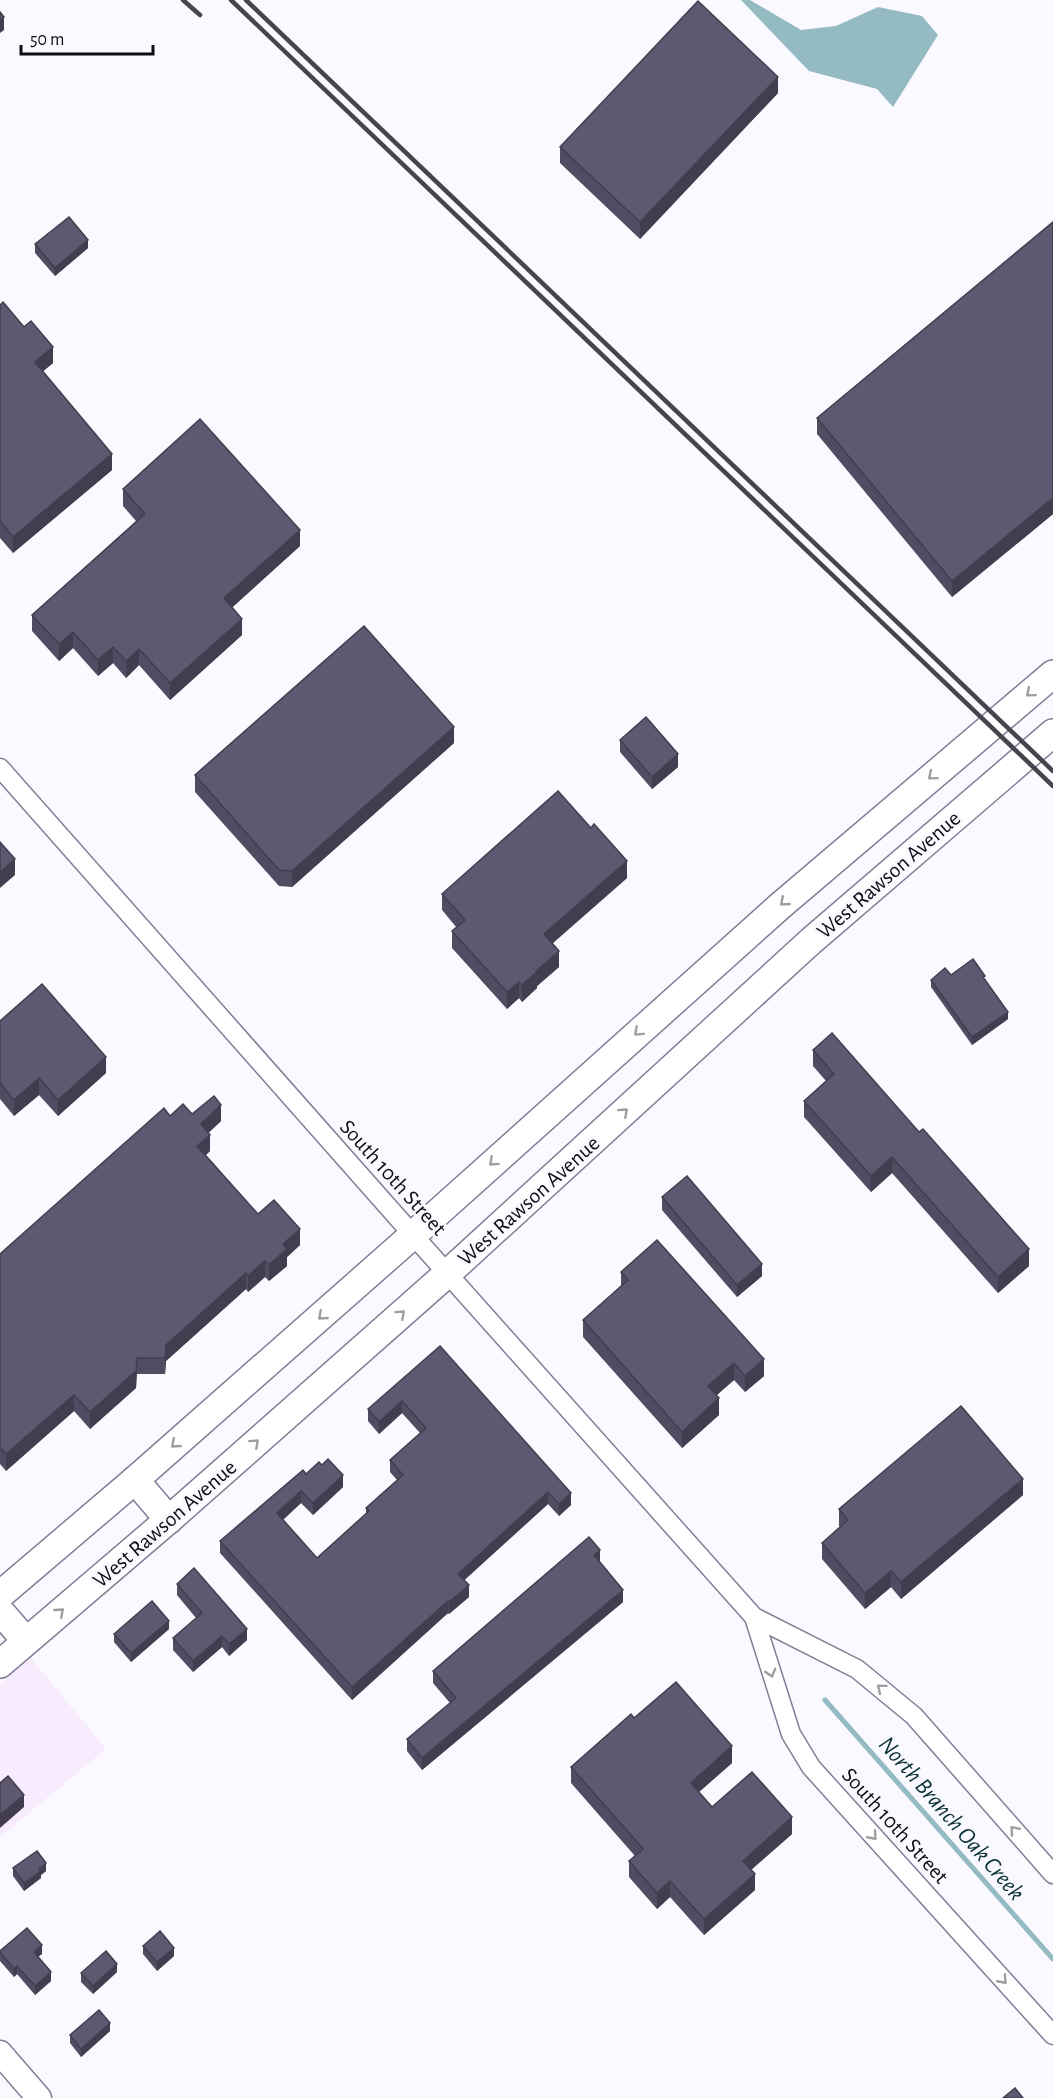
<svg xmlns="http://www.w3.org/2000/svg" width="1053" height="2098" font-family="'Alegreya Sans',sans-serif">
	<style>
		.commercial { fill: #f8ebfe }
		.water { fill: #94bac2 }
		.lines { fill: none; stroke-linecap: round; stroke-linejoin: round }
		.stream { stroke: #94bac2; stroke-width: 5 }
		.minor-casing { stroke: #837d97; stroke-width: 21 }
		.tertiary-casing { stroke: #837d97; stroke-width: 27 }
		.secondary-casing { stroke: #837d97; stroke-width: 30 }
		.minor { stroke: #fff; stroke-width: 18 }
		.tertiary { stroke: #fff; stroke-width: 24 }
		.secondary { stroke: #fff; stroke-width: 27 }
		.rail { stroke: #46444d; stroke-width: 4.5 }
		.wall { fill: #514c61 }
		.shaded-wall { fill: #423e4f }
		.building { fill: #5e5871; stroke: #423e4f; stroke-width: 1.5 }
		.oneway { stroke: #9f9ea2 }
		.labels { text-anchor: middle; stroke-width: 6; stroke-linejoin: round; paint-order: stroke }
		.street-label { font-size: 22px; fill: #0e0c16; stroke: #faf9ff }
		.water-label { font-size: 24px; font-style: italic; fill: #0c3239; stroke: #faf9ff }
	</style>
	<rect width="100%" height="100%" fill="#faf9ff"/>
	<path class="commercial" d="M31,1658L106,1749L0,1837V1684Z"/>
	<path class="water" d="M741,0H750L801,30L836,26L878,7L922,16L938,35L893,107L877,89L809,71Z"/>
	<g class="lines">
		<path class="stream" d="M825,1700L1053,1959"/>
		<g class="minor-casing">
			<g id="minor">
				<path d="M0,768L413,1235L754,1617L857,1669L914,1716L1053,1874"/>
				<path d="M754,1617L791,1734L811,1767L1053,2035"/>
			</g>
		</g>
		<g class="tertiary-casing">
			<path id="tertiary" d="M0,2053L39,2098"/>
		</g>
		<g class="secondary-casing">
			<g id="secondary">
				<path d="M135,1480L169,1520"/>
				<path d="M0,1595L135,1480L413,1235L780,906L1053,674"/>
				<path d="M0,1611L26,1641"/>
				<path d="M0,1664L173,1516L448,1273L811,941L1053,733"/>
			</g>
		</g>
		<use href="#minor" class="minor"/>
		<use href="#tertiary" class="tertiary"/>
		<use href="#secondary" class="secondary"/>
		<g class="rail">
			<path d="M183,0L200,15"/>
			<path d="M231,0L1053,786"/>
			<path d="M246,0L1053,771"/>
		</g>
	</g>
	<g class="wall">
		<path d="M778,93L640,239L560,163V147Z"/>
		<path d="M1053,222V514L952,597L817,434V418Z"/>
		<path d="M35,244L88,248L55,276L35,253Z"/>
		<path d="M0,305L53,363L43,371L112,470L13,553L0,538Z"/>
		<path d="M123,489L300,546L232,607L242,635L170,700L139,665L126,678L113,663L98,676L73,648L59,661L32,631V615L136,521L123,506Z"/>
		<path d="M620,740L678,767L652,789L620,752Z"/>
		<path d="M454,743L292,887L279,886L195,792V775Z"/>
		<path d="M627,878L552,943L559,967L537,986V988L522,1002L519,998L507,1009L452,948V931L457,928L442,910V894Z"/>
		<path d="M951,975L985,980L1008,1019L972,1045L931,987V980Z"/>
		<path d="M0,1021L106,1073L58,1116L39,1095L14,1116L0,1099Z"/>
		<path d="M813,1050L1029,1266L998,1293L892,1173L871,1192L804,1117V1101L826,1081L813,1066Z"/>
		<path d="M192,1114L221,1121L208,1133L210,1151L206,1155L258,1214L300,1245L287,1257V1266L269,1281L265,1277L248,1292L246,1289L166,1361L165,1374H137L136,1388L90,1429L74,1411L6,1471L0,1464V1254L170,1116Z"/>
		<path d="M662,1197L762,1276L737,1297L662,1210Z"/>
		<path d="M621,1272L764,1376L745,1392L734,1380L716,1395L719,1415L682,1448L583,1337V1320L621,1286Z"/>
		<path d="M440,1346L571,1505L559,1516L548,1504L464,1580L469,1597L449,1614L448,1613L352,1700L220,1553V1541L306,1474L343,1487L313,1515L301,1503L283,1520L317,1558L366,1514V1508L397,1480L390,1472V1460L420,1433L402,1413L379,1434L368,1421V1409Z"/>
		<path d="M1023,1495L901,1599L891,1587L865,1609L822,1559V1543L840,1527L839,1526V1509Z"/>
		<path d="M600,1562L623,1602L422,1770L407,1751V1739L450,1703L433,1683V1671Z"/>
		<path d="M177,1584L247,1640L229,1656L222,1647L193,1672L173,1650V1638L196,1618L177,1595Z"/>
		<path d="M169,1629L131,1662L114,1642V1634Z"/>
		<path d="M634,1718L732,1763L699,1792L712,1807L792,1834L751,1870L755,1890L704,1935L670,1897L657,1909L629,1877V1861L635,1856L571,1783V1767Z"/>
		<path d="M13,1868L46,1871L41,1875V1878L24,1891L13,1876Z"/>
		<path d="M143,1946L174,1956L157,1971L143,1954Z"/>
		<path d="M0,1951L42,1954L38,1956L51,1981L35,1995L17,1974L14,1977L0,1961Z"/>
		<path d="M117,1972L93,1994L81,1982V1973Z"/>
		<path d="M110,2031L81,2057L70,2043V2035Z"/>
	</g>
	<g class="shaded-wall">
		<path d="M4,17V30L0,33V21Z"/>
		<path d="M778,77V93L640,239V222Z"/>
		<path d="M88,240V248L55,276V268Z"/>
		<path d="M53,347V363L35,378V362Z"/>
		<path d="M112,454V470L13,553V537Z"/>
		<path d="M1053,498V514L952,597V581Z"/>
		<path d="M300,530V546L224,615V598Z"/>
		<path d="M242,619V635L170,700V683Z"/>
		<path d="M73,632V648L59,661V644Z"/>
		<path d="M113,647V663L98,676V660Z"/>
		<path d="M139,649V665L126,678V661Z"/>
		<path d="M454,727V743L292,887V871Z"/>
		<path d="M678,754V767L652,789V777Z"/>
		<path d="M15,859V875L0,888V872Z"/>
		<path d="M627,861V878L544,951V934Z"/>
		<path d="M559,951V967L537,986V988L522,1002V985L536,971Z"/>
		<path d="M519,982V998L507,1009V992Z"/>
		<path d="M1008,1012V1019L972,1045V1037Z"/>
		<path d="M106,1057V1073L58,1116V1100Z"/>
		<path d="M39,1078V1095L14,1116V1100Z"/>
		<path d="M221,1105V1121L201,1140V1124Z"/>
		<path d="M210,1135V1151L197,1163V1146Z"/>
		<path d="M892,1157V1173L871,1192V1176Z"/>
		<path d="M300,1229V1245L287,1257V1266L269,1281V1265L283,1244Z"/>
		<path d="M1029,1249V1266L998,1293V1277Z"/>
		<path d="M265,1261V1277L248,1292V1276Z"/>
		<path d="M762,1264V1276L737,1297V1285Z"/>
		<path d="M246,1273V1289L166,1361L165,1374V1358L166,1345Z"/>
		<path d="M137,1358L136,1388L90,1429V1412Z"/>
		<path d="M764,1359V1376L745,1392V1376Z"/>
		<path d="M734,1363V1380L708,1403V1386Z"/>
		<path d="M74,1395V1411L6,1471V1454Z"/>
		<path d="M719,1398V1415L682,1448V1432Z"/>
		<path d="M402,1401V1413L379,1434V1422Z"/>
		<path d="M343,1475V1487L313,1515V1503Z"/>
		<path d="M1023,1479V1495L901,1599V1582Z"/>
		<path d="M301,1491V1503L277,1525V1513Z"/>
		<path d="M548,1492V1504L458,1586V1574Z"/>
		<path d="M571,1493V1505L559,1516V1504Z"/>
		<path d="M600,1550V1563L594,1555Z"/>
		<path d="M891,1571V1587L865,1609V1593Z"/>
		<path d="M469,1585V1597L449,1614V1602Z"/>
		<path d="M623,1590V1602L422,1770V1758Z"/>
		<path d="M448,1601V1613L352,1700V1687Z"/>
		<path d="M169,1621V1629L131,1662V1653Z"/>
		<path d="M247,1629V1640L229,1656V1644Z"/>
		<path d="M222,1636V1647L193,1672V1661Z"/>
		<path d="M732,1746V1763L691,1799V1783Z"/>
		<path d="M24,1795V1807L0,1828V1815Z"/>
		<path d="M792,1817V1834L743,1877V1861Z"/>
		<path d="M46,1863V1871L41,1875V1878L24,1891V1883Z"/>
		<path d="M755,1874V1890L704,1935V1919Z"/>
		<path d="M670,1881V1897L657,1909V1893Z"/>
		<path d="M42,1945V1954L34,1960V1952Z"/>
		<path d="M174,1948V1956L157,1971V1962Z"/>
		<path d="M117,1964V1972L93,1994V1986Z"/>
		<path d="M17,1966V1974L14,1977V1969Z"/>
		<path d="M51,1972V1981L35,1995V1986Z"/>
		<path d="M110,2023V2031L81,2057V2049Z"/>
	</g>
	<g class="building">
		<path d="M698,1L778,77L640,222L560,147Z"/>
		<path d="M0,12L4,17L0,21Z"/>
		<path d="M69,217L88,240L55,268L35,244Z"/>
		<path d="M1053,222V498L952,581L817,418Z"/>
		<path d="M3,302L24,327L31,321L53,347L35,362L112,454L13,537L0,521V305Z"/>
		<path d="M200,419L300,530L224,598L242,619L170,683L139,649L126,661L113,647L98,660L73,632L59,644L32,615L145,514L123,489Z"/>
		<path d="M364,626L454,727L292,871L279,870L195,775Z"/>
		<path d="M646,717L678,754L652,777L620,740Z"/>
		<path d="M558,791L591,828L594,824L627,861L544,934L559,951L536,971L537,972L522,985L519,982L507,992L452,931L465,920L442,894Z"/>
		<path d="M0,842L15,859L0,872Z"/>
		<path d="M973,959L985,976L983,977L1008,1012L972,1037L931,980L945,968L951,975Z"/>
		<path d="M42,984L106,1057L58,1100L39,1078L14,1100L0,1083V1021Z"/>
		<path d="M832,1033L919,1132L923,1129L1029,1249L998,1277L892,1157L871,1176L804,1101L834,1074L813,1050Z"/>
		<path d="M214,1096L221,1105L201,1124L210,1135L197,1146L258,1214L274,1200L300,1229L283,1244L287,1249L269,1265L265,1261L248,1276L246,1273L166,1345L165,1358H137L136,1371L90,1412L74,1395L6,1454L0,1447V1254L164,1108L170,1116L183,1104L192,1114Z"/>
		<path d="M687,1176L762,1264L737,1285L662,1197Z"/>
		<path d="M657,1240L764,1359L745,1376L734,1363L708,1386L719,1398L682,1432L583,1320L628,1280L621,1272Z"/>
		<path d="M440,1346L571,1493L559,1504L548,1492L458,1574L469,1585L449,1602L448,1601L352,1687L220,1541L303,1470L306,1474L319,1462L322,1465L328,1459L343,1475L340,1478L313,1503L301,1491L277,1513L317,1558L369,1511L366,1508L403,1475L390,1460L426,1428L402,1401L379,1422L368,1409Z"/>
		<path d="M961,1406L1023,1479L901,1582L891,1571L865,1593L822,1543L848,1520L839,1509Z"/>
		<path d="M589,1537L600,1550L594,1555L623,1590L422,1758L407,1739L456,1698L433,1671Z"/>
		<path d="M194,1568L247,1629L229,1644L222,1636L193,1661L173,1638L202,1613L177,1584Z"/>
		<path d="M152,1601L169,1621L131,1653L114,1634Z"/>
		<path d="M676,1682L732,1746L691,1783L712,1807L752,1772L792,1817L743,1861L755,1874L704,1919L670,1881L657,1893L629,1861L643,1849L571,1767L631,1714L634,1718Z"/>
		<path d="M8,1776L24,1795L0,1815V1783Z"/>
		<path d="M37,1851L46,1863L39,1869L41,1871L24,1883L13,1868Z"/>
		<path d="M27,1928L42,1945L34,1952L51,1972L35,1986L17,1966L14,1969L0,1952V1951Z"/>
		<path d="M160,1931L174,1948L157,1962L143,1946Z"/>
		<path d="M106,1951L117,1964L93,1986L81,1973Z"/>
		<path d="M99,2010L110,2023L81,2049L70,2035Z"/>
		<path d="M1015,2088L1023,2098H1003Z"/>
	</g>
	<defs><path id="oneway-chevron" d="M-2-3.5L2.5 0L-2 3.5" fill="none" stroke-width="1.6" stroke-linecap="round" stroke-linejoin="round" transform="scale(1.5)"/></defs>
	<g class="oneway">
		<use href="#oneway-chevron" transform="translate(1030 693) rotate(140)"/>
		<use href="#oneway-chevron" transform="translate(932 776) rotate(140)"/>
		<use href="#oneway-chevron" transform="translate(784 902) rotate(139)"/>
		<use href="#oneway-chevron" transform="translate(638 1032) rotate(138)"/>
		<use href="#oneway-chevron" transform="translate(624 1112) rotate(-42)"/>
		<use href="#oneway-chevron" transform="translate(493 1162) rotate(138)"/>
		<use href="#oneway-chevron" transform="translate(401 1314) rotate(-42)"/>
		<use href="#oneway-chevron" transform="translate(322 1316) rotate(139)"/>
		<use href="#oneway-chevron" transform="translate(255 1443) rotate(-42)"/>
		<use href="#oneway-chevron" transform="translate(175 1444) rotate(139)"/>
		<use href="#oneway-chevron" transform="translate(60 1612) rotate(-41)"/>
		<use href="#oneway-chevron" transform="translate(771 1673) rotate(73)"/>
		<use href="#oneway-chevron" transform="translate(881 1688) rotate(-140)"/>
		<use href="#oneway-chevron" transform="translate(1014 1830) rotate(-131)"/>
		<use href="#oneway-chevron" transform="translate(873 1836) rotate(48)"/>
		<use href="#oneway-chevron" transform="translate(1003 1980) rotate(48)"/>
	</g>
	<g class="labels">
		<g class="street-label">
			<text transform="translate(888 874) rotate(-41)" y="8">West Rawson Avenue</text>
			<text transform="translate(394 1177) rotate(48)" y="8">South 10th Street</text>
			<text transform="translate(528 1200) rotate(-42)" y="8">West Rawson Avenue</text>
			<text transform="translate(164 1523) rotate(-41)" y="8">West Rawson Avenue</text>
			<text transform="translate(896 1825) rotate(48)" y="8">South 10th Street</text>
		</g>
		<g class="water-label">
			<text transform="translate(952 1818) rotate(49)" y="8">North Branch Oak Creek</text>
		</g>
	</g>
	<path d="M21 45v9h132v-9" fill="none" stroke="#0e0c16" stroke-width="3"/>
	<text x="30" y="45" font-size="18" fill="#0e0c16" stroke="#faf9ff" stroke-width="4.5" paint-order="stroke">50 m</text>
</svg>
